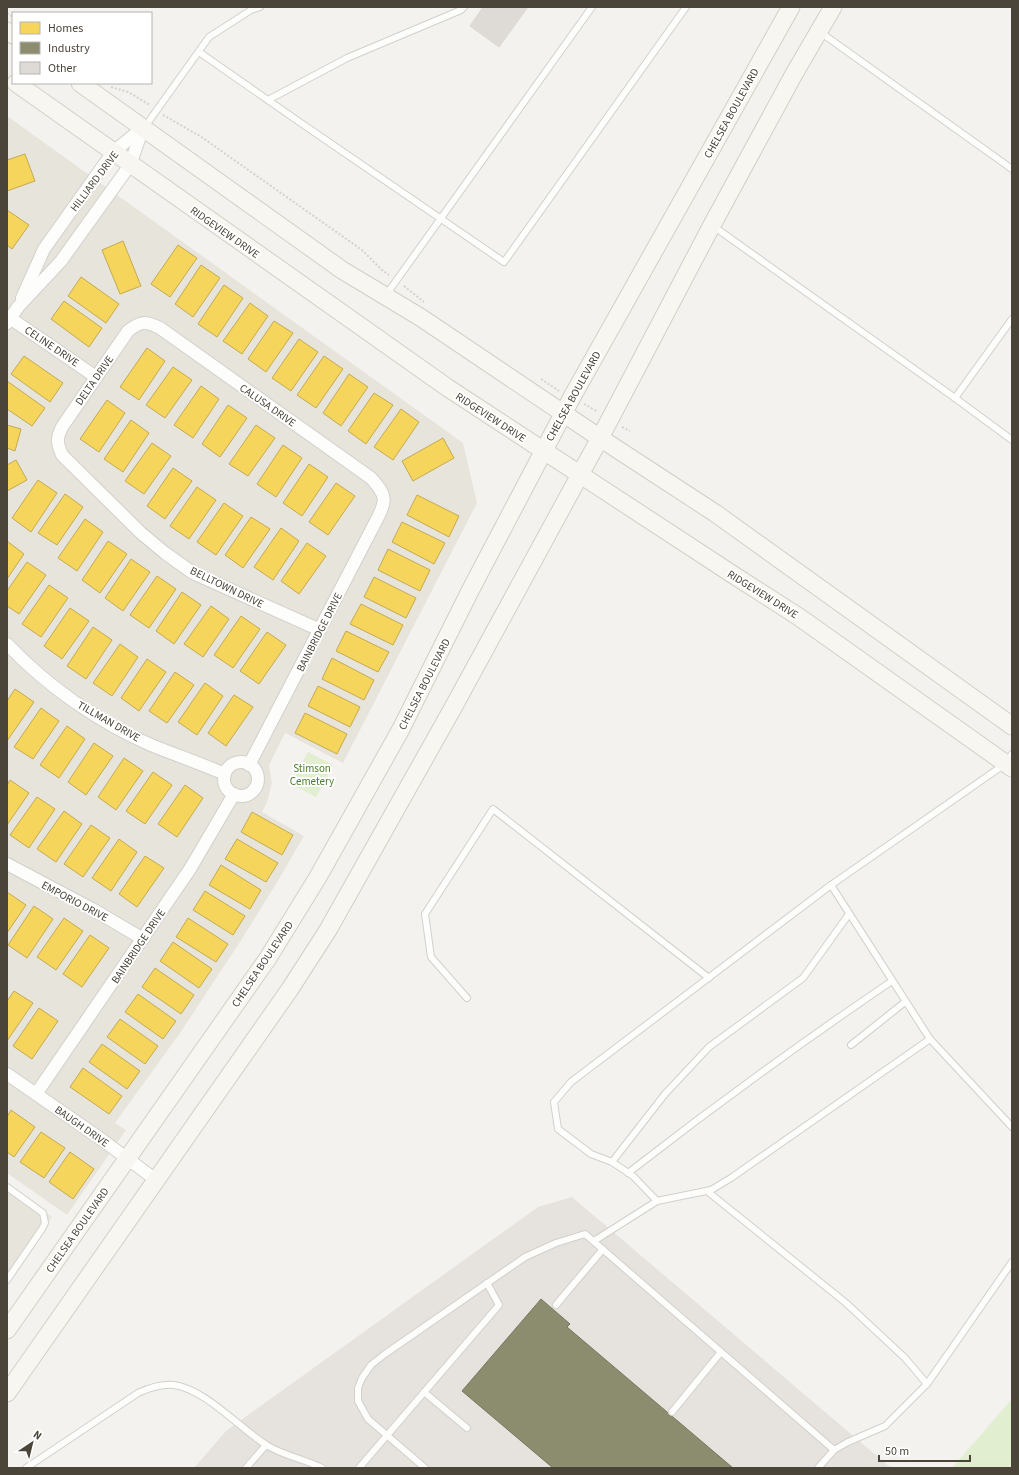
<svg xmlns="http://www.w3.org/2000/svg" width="1019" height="1475" font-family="'Source Sans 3',sans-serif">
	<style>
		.residential { fill: #e7e4dc }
		.industrial { fill: #e6e2de }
		.green { fill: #e1eecf }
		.homes { fill: #f6d55c; stroke: #c3aa52 }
		.industry { fill: #8c8c6e; stroke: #78765e }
		.building { fill: #dedbd6; stroke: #dcd9d4 }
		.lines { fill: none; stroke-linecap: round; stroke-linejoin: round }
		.lane-casing { stroke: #d2d0cb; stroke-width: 8 }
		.street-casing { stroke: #d2d0cb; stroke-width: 14 }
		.secondary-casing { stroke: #d3cfc5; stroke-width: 19 }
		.path { stroke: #d3d2cc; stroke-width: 2; stroke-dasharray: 2 2; stroke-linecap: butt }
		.lane { stroke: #fdfdfc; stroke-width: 6 }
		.street { stroke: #fdfdfc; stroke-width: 12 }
		.secondary { stroke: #f7f6f1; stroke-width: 17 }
		.labels { text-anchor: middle; stroke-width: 4; stroke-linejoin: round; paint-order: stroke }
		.street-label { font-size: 11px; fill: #4b4439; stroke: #fff }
		.park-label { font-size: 11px; fill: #4a7f2a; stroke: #fff }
	</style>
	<rect width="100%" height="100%" fill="#f4f2ee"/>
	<g class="residential">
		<path d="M7,116L463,443L477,503L343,763L285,733L269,765L272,783L267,802L262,812L304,836L279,879L240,942L180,1033L115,1123L126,1130L67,1215L7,1173Z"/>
		<path d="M7,1186L52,1217L7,1282Z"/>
	</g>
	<path class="industrial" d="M572,1197L891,1468H194L227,1430L538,1207Z"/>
	<g class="green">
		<path d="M308,752L333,765L316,797L291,784Z"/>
		<path d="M1012,1399V1468H952Z"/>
	</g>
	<g class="homes">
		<path d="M25,154L35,181L7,191V160Z"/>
		<path d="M7,210L29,225L12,249L7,245Z"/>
		<path d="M123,241L141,286L120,294L102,250Z"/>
		<path d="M178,245L197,258L170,297L151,284Z"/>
		<path d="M201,265L220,278L193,317L175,304Z"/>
		<path d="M81,277L119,304L106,323L68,296Z"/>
		<path d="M224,285L243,298L217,337L198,324Z"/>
		<path d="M64,301L102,328L89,347L51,319Z"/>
		<path d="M250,303L268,316L242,354L223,341Z"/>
		<path d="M274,321L293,333L266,372L248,359Z"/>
		<path d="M299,339L318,352L291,391L272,378Z"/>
		<path d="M147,348L165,361L139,400L120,387Z"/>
		<path d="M24,356L63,383L50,402L11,374Z"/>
		<path d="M324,356L343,369L316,408L297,395Z"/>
		<path d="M173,367L192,380L165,418L146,405Z"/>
		<path d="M349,374L368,387L341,426L323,413Z"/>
		<path d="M7,381L45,408L32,426L7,409Z"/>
		<path d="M201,386L219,399L193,438L174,425Z"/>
		<path d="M374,393L393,405L366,444L348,431Z"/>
		<path d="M107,400L125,413L99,452L80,439Z"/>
		<path d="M228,405L247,418L220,457L202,444Z"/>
		<path d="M401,409L419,422L393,460L374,447Z"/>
		<path d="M131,420L149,433L123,472L104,459Z"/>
		<path d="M7,425L21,429L15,451L7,448Z"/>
		<path d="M256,425L275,438L248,476L229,464Z"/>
		<path d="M443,438L454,458L413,481L402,461Z"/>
		<path d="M152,443L171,456L144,494L125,481Z"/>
		<path d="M283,445L302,458L276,497L257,484Z"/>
		<path d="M16,460L27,480L7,491V465Z"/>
		<path d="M309,464L328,477L302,516L283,503Z"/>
		<path d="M173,468L192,481L165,519L147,506Z"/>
		<path d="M38,480L57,493L31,532L12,518Z"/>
		<path d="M336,483L355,496L328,535L309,522Z"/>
		<path d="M197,487L216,500L189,539L170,526Z"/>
		<path d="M65,494L83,507L57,545L38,533Z"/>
		<path d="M417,495L459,516L449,537L407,515Z"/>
		<path d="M224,503L243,516L216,555L197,542Z"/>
		<path d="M251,517L270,529L243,568L225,555Z"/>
		<path d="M85,519L103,532L77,571L58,558Z"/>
		<path d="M402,522L445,543L434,564L392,542Z"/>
		<path d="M281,528L299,541L273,580L254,567Z"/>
		<path d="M7,541L24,554L7,579Z"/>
		<path d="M108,541L127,554L100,593L82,580Z"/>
		<path d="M307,543L326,556L299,594L281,581Z"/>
		<path d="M388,549L430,570L420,591L378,570Z"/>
		<path d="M131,559L150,572L123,611L105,598Z"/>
		<path d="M27,562L46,575L19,614L7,606V591Z"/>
		<path d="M157,576L176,589L149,628L130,615Z"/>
		<path d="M374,577L416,598L406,618L364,597Z"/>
		<path d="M49,585L68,598L41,637L22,624Z"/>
		<path d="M182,592L201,605L174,644L156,631Z"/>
		<path d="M361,604L403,625L393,645L350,624Z"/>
		<path d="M211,606L229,619L203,657L184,644Z"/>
		<path d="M70,608L89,621L62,659L44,646Z"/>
		<path d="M241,616L260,629L233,668L214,655Z"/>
		<path d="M93,627L112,640L86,679L67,666Z"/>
		<path d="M346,631L389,652L378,672L336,651Z"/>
		<path d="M267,632L286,645L259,684L240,671Z"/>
		<path d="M120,644L138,657L112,696L93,683Z"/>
		<path d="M332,658L374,680L364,700L322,679Z"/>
		<path d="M147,659L166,672L139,711L121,698Z"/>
		<path d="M175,672L194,685L167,723L149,711Z"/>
		<path d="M205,683L223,696L197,735L178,722Z"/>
		<path d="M318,686L360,707L350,727L308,706Z"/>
		<path d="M15,689L34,702L7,741V701Z"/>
		<path d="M234,695L253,707L226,746L208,733Z"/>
		<path d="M41,708L59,721L33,759L14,747Z"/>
		<path d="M305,713L347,734L337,754L295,733Z"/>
		<path d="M67,726L85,739L59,778L40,765Z"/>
		<path d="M94,743L113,756L86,795L68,782Z"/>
		<path d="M124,758L143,771L116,810L98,797Z"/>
		<path d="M153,772L172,785L145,824L126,811Z"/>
		<path d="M10,780L29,793L7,825V785Z"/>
		<path d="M185,785L203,798L177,837L158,824Z"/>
		<path d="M37,797L55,809L29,848L10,835Z"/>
		<path d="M64,811L82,824L56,862L37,849Z"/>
		<path d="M252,812L293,835L282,855L241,832Z"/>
		<path d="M91,825L110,838L83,877L64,864Z"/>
		<path d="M119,839L137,852L111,891L92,878Z"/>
		<path d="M237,839L278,863L266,882L225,859Z"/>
		<path d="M145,856L164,868L137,907L119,894Z"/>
		<path d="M221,865L261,890L250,909L209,885Z"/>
		<path d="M205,891L245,916L233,935L193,910Z"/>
		<path d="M7,892L26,905L7,933Z"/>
		<path d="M34,906L53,919L27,958L8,945Z"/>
		<path d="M64,918L83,931L56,970L37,957Z"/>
		<path d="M188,918L228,944L216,962L176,937Z"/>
		<path d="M90,935L109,948L82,987L63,974Z"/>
		<path d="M173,942L212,969L199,988L160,961Z"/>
		<path d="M155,968L194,995L181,1014L142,987Z"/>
		<path d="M14,991L33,1003L7,1041V1001Z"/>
		<path d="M138,994L176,1021L163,1039L125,1012Z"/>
		<path d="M39,1008L58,1021L32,1059L13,1046Z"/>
		<path d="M120,1019L158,1046L145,1064L107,1037Z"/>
		<path d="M102,1044L140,1071L127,1089L89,1062Z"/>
		<path d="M83,1068L122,1096L109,1114L70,1087Z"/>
		<path d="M11,1110L35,1127L14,1157L7,1152V1117Z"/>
		<path d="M41,1132L65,1148L44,1178L20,1162Z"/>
		<path d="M70,1152L94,1169L73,1199L49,1182Z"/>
	</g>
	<path class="industry" d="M541,1299L570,1324L567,1327L733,1468H553L462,1391Z"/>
	<path class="building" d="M483,7H528L499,47L470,26Z"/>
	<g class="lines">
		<g class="lane-casing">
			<g id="lane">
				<path d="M820,32L1012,169"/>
				<path d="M199,52L298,121L504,262L686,7"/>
				<path d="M268,100L347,58L461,10L464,7"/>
				<path d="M144,128L209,37L251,10L260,7"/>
				<path d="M713,226L955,398"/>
				<path d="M386,295L592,7"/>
				<path d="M1012,319L955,398L1012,440"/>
				<path d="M849,914L803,978L709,1047L665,1094L612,1162L591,1154L558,1129L554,1102L571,1082L831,885L1005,764L1012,754"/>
				<path d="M467,998L431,957L425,914L493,809L709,978"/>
				<path d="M930,1039L1012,1127"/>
				<path d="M851,1045L905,1002"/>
				<path d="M612,1162L633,1176L657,1201"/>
				<path d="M628,1173C714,1106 802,1042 892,981"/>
				<path d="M7,1187L43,1213L45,1223L42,1229L7,1280"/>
				<path d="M707,1191L846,1303L905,1358L927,1384L885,1426L848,1442L834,1450"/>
				<path d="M594,1241L657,1201L711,1190L731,1178L930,1039L831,885"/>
				<path d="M556,1305L603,1249"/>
				<path d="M927,1384L1012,1262"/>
				<path d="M424,1392L467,1428"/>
				<path d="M672,1412L721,1352"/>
				<path d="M26,1468L138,1393C149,1388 162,1384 174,1385C207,1390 240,1429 268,1446C285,1456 304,1459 322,1468"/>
				<path d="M246,1468L266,1445"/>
				<path d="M359,1468L499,1305L487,1283"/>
				<path d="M425,1468L368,1419L358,1401V1388L362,1378L371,1365L385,1354L525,1257L556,1243L585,1234L834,1450L818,1468"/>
			</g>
		</g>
		<g class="street-casing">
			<g id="street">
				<path d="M22,298L44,249L113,152L143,128"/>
				<path d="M7,316L96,377"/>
				<path d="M7,323L18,307L61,261L130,165L143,128"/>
				<path d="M7,644C47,686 98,722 151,745C176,755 201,764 225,774"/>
				<circle cx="241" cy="779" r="17"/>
				<path d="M249,765L376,521C387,500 387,496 371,478L160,328C145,321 141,321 128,331L62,427C56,439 57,443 62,455L141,533L165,553L193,573L320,630"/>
				<path d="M7,864L94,910L143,939"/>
				<path d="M7,1074L101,1139L156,1180"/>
				<path d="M36,1094L190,869L234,794"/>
			</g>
		</g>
		<g class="secondary-casing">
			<g id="secondary">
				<path d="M7,31L13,35"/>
				<path d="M16,83L448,388L732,574L799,617L1012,768"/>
				<path d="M80,83L342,270L420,317L600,438L715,513L1012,726"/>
				<path d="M7,1330L268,958L318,877L401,729L471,589L572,397L791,7"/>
				<path d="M7,1393L290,989L328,930L454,706L600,438L712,225L794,74L833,7"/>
			</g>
		</g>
		<g class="path">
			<path d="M7,13L13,17"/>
			<path d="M111,87L128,92L150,105"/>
			<path d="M163,115L200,136L362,250L382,270L389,275"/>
			<path d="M404,286L424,302"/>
			<path d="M541,379L559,391"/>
			<path d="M584,404L598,412"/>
			<path d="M622,427L630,431"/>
		</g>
		<use href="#lane" class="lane"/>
		<use href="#street" class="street"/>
		<use href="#secondary" class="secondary"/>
	</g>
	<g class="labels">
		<g class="street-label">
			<text transform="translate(731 113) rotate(-61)" y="4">CHELSEA BOULEVARD</text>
			<text transform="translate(94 181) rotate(-53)" y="4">HILLIARD DRIVE</text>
			<text transform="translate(225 232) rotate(35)" y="4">RIDGEVIEW DRIVE</text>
			<text transform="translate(52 346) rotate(34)" y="4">CELINE DRIVE</text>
			<text transform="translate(94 380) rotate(-55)" y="4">DELTA DRIVE</text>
			<text transform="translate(573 396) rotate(-61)" y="4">CHELSEA BOULEVARD</text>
			<text transform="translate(268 405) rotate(35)" y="4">CALUSA DRIVE</text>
			<text transform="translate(491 417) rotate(33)" y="4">RIDGEVIEW DRIVE</text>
			<text transform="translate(227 587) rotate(26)" y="4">BELLTOWN DRIVE</text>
			<text transform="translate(763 594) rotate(32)" y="4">RIDGEVIEW DRIVE</text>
			<text transform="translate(319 632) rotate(-63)" y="4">BAINBRIDGE DRIVE</text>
			<text transform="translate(424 684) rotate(-63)" y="4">CHELSEA BOULEVARD</text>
			<text transform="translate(109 721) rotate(30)" y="4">TILLMAN DRIVE</text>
			<text transform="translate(75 901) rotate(28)" y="4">EMPORIO DRIVE</text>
			<text transform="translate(138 946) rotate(-56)" y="4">BAINBRIDGE DRIVE</text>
			<text transform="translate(262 964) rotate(-56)" y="4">CHELSEA BOULEVARD</text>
			<text transform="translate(82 1126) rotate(35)" y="4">BAUGH DRIVE</text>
			<text transform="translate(77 1230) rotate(-55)" y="4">CHELSEA BOULEVARD</text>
		</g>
		<g class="park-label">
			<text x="312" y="772">Stimson<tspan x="312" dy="13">Cemetery</tspan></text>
		</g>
	</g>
	<rect width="1019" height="1475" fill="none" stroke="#4b4439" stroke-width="16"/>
	<rect x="12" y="12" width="140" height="72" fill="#ffffff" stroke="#b7b4b0"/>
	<rect x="20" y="22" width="20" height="12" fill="#f6d55c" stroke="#b7b4b0"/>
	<text x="48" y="32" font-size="12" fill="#4b4439">Homes</text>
	<rect x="20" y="42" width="20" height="12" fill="#8c8c6e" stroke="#b7b4b0"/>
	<text x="48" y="52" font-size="12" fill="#4b4439">Industry</text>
	<rect x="20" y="62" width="20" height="12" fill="#dedbd6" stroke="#b7b4b0"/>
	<text x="48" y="72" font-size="12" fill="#4b4439">Other</text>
	<g transform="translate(32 1443) rotate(35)" stroke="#ffffff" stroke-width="3" paint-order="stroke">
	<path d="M0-3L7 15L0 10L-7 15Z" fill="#4b4439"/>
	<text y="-6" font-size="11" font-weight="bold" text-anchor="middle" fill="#4b4439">N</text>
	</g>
	<path d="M879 1455v6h91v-6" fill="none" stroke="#4b4439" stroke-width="2"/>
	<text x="885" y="1455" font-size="12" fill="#4b4439" stroke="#ffffff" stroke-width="3" paint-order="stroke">50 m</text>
</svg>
